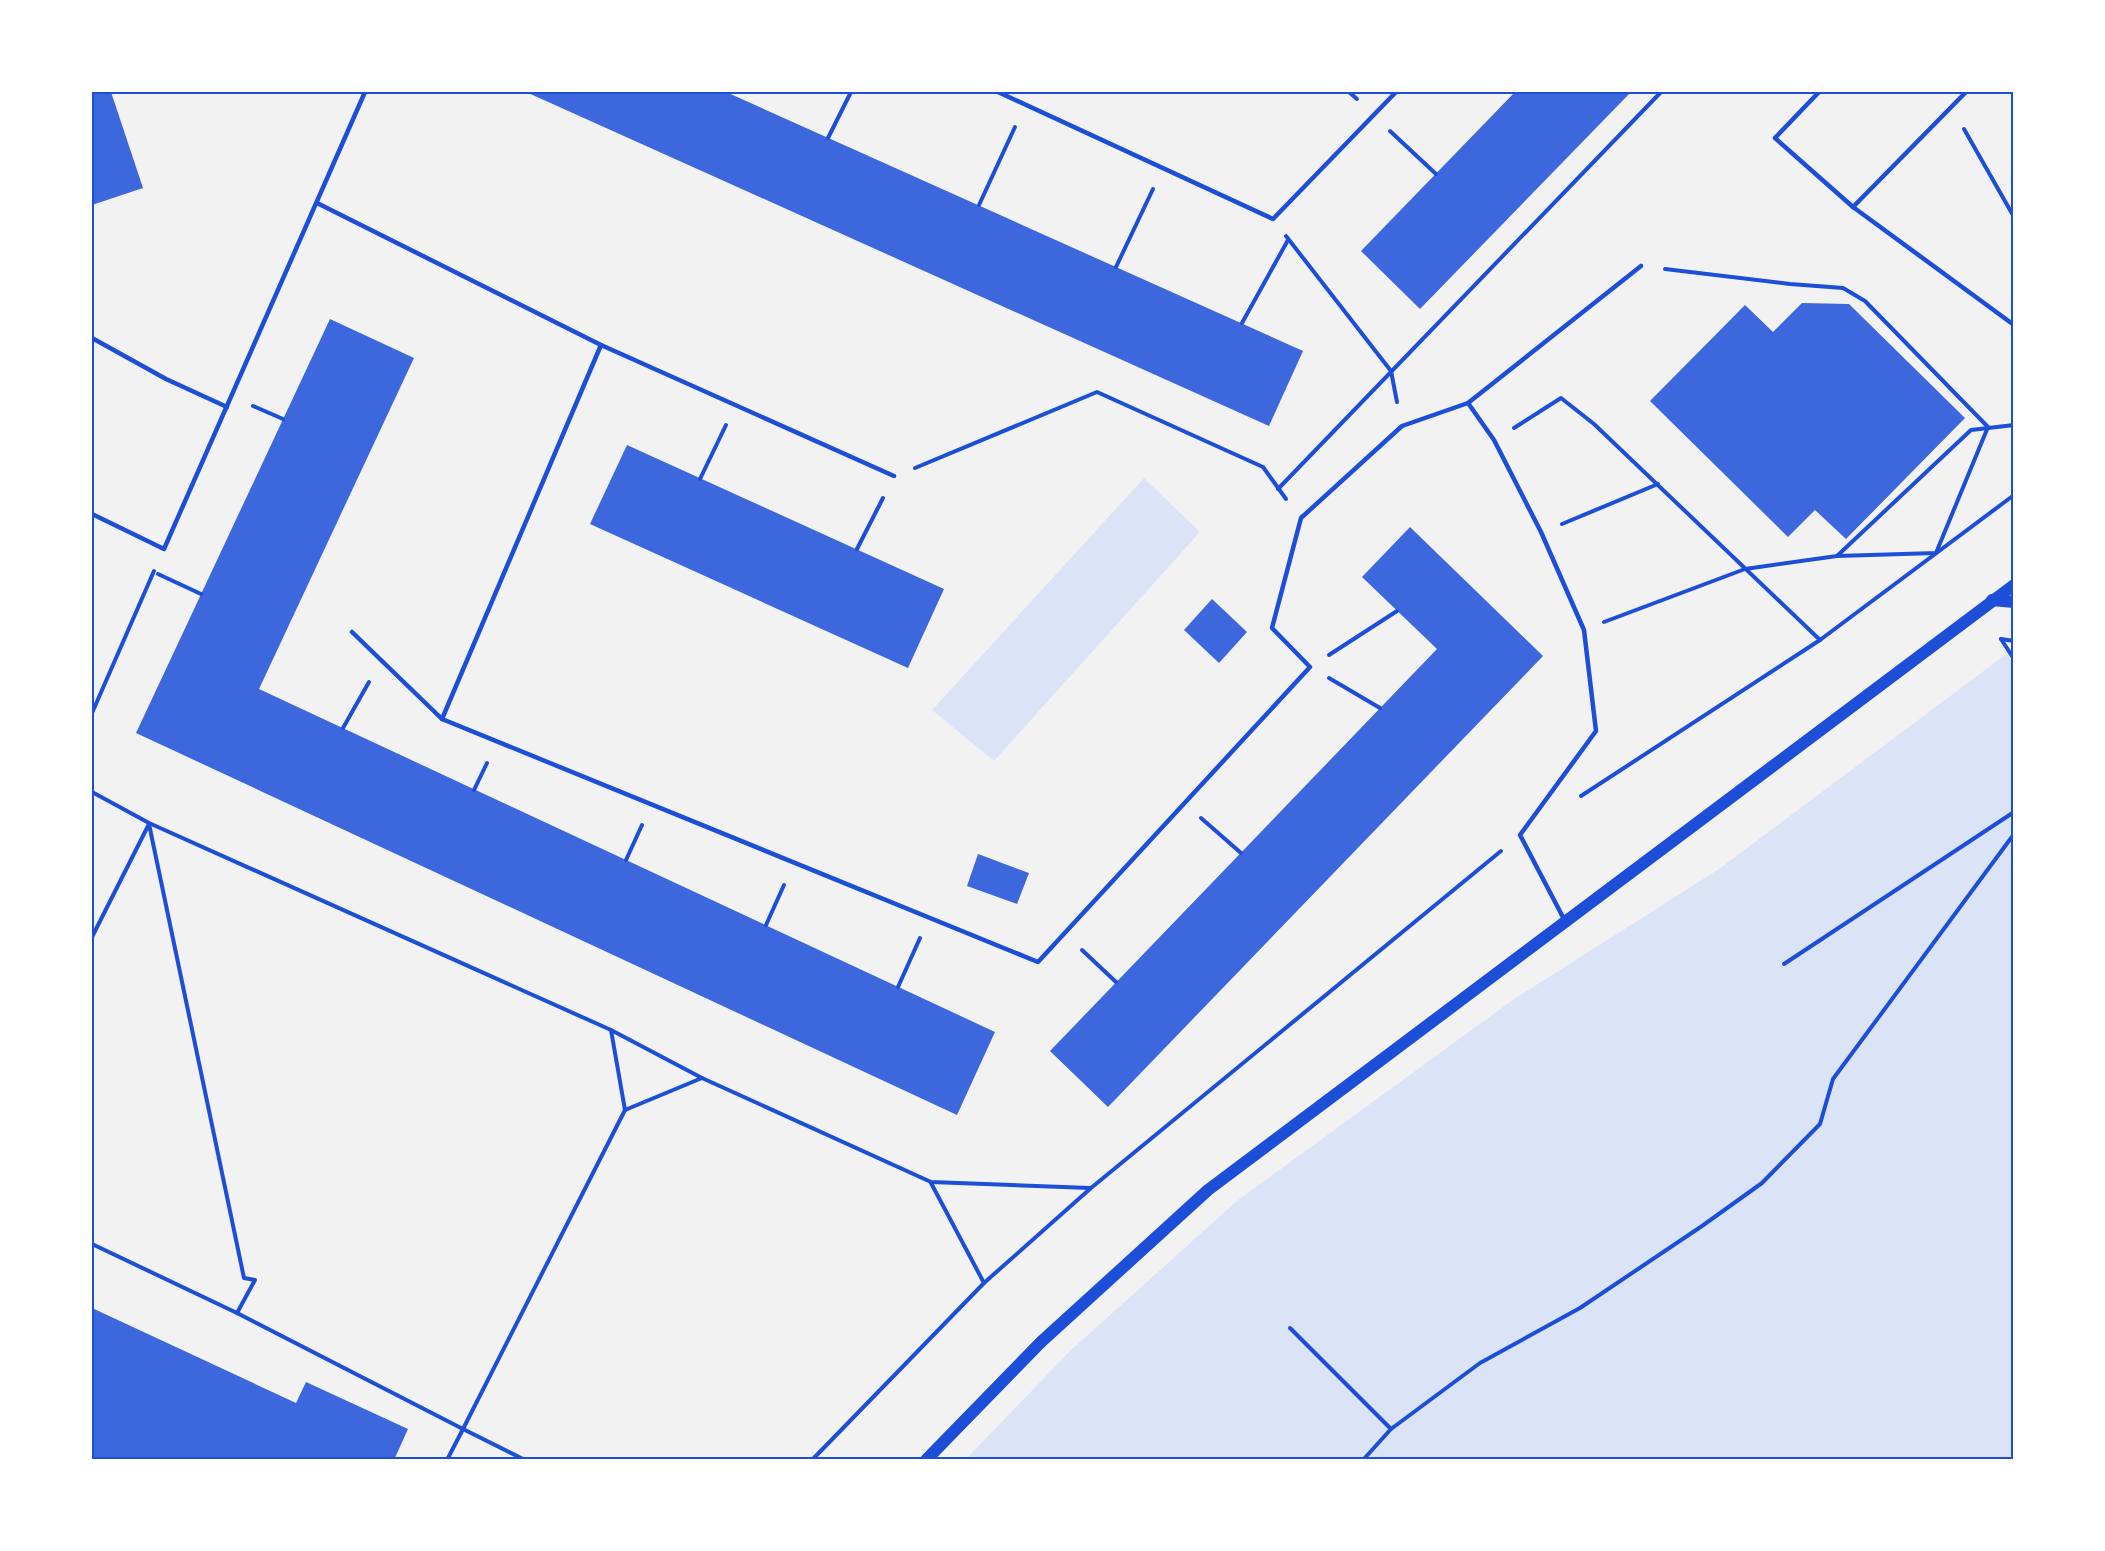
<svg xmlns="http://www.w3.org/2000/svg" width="2105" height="1551" font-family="Commissioner,sans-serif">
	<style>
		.green { fill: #dbe4f7 }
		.building { fill: #3d67dc }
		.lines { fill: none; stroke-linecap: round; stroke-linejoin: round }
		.path { stroke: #1d4ed8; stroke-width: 4 }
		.service { stroke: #1d4ed8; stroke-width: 4.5 }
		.secondary { stroke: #1d4ed8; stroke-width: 12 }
		.neatline { fill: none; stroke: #1d4ed8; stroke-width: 2 }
	</style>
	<rect width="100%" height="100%" fill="#f2f2f2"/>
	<g class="green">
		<path d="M1144,478L1200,532L994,761L932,710Z"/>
		<path d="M2013,649V1459L965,1460L1070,1351L1238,1200L1514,999L1719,869Z"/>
	</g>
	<g class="building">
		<path d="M92,92H111L143,188L92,205Z"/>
		<path d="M526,92H726L1303,351L1269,426Z"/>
		<path d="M1515,92H1631L1420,309L1361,251Z"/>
		<path d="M1802,303L1849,304L1965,418L1846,539L1815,510L1788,537L1650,401L1745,305L1773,332Z"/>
		<path d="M330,319L414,358L259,689L995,1032L957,1115L136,733Z"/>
		<path d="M627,445L944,589L908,668L590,524Z"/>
		<path d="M1410,527L1543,656L1108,1107L1050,1051L1437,649L1362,577Z"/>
		<path d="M1212,599L1247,632L1219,663L1184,630Z"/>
		<path d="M978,854L1029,873L1017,904L967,886Z"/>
		<path d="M92,1308L296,1403L306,1382L408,1429L394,1460H92Z"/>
	</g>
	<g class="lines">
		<g class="path">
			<path d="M1349,92L1357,99"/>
			<path d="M1964,129L2014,217"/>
			<path d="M1390,131L1436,174"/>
			<path d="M828,138L851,92"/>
			<path d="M979,205L1015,127"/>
			<path d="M1286,236L1391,371L1397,402"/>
			<path d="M1116,267L1153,189"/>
			<path d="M1665,269L1790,284L1843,288L1865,301L1988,427L1936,553L1837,556"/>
			<path d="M1242,323L1288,240"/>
			<path d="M253,406L283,419"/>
			<path d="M1514,428L1561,398L1594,424L1820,640"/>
			<path d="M915,468L1097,392L1263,467L1286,499"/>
			<path d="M700,479L726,425"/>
			<path d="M1278,489L1661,92"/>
			<path d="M1562,524L1658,484"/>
			<path d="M857,549L883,498"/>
			<path d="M158,574L201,594"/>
			<path d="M1604,622L1745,569L1837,556L1971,430L2014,425"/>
			<path d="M2001,639L2014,659"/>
			<path d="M2001,639L2014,641"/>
			<path d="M1329,655L1397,611"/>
			<path d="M1329,678L1380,708"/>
			<path d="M92,713L154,571"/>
			<path d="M343,728L369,682"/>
			<path d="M474,790L487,763"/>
			<path d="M92,792L149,823L611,1030L702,1078L931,1182L1090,1188"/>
			<path d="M1581,796L1820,640L2014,495"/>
			<path d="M1201,818L1241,853"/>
			<path d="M149,824L244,1278L255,1280L237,1313"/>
			<path d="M626,860L642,825"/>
			<path d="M766,925L784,885"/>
			<path d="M92,937L149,824"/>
			<path d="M1082,950L1116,982"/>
			<path d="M1784,964L2014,812"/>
			<path d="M898,987L920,938"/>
			<path d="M625,1110L702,1078"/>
			<path d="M931,1183L984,1283"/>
			<path d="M92,1244L237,1313L463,1429L625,1110L611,1030"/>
			<path d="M1290,1328L1391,1429"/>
			<path d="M447,1460L463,1429L525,1460"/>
			<path d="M812,1460L984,1283L1091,1188L1501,851"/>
			<path d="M1363,1460L1391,1429L1480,1363L1580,1308L1702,1226L1762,1183L1820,1124L1833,1079L2014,834"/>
		</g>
		<g class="service">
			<path d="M998,92L1273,219L1396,92"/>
			<path d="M1819,92L1775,138L1853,207"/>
			<path d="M1966,92L1853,207L2014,325"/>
			<path d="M317,203L601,345L894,476"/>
			<path d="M92,338L166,379L227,407"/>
			<path d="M1468,403L1641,266"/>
			<path d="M92,514L164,549L365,92"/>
			<path d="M352,632L442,719L1038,962L1310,667L1272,628L1301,518L1402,426L1468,403L1494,440L1541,532L1584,630L1596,731L1520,835L1565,921"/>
			<path d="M442,719L601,345"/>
		</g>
		<g class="secondary">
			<path d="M1992,600L2014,602"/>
			<path d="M926,1460L1041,1342L1208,1190L2014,585"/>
		</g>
	</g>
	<rect width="2105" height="1551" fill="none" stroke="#ffffff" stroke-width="186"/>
	<rect x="93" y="93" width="1919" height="1365" class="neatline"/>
</svg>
